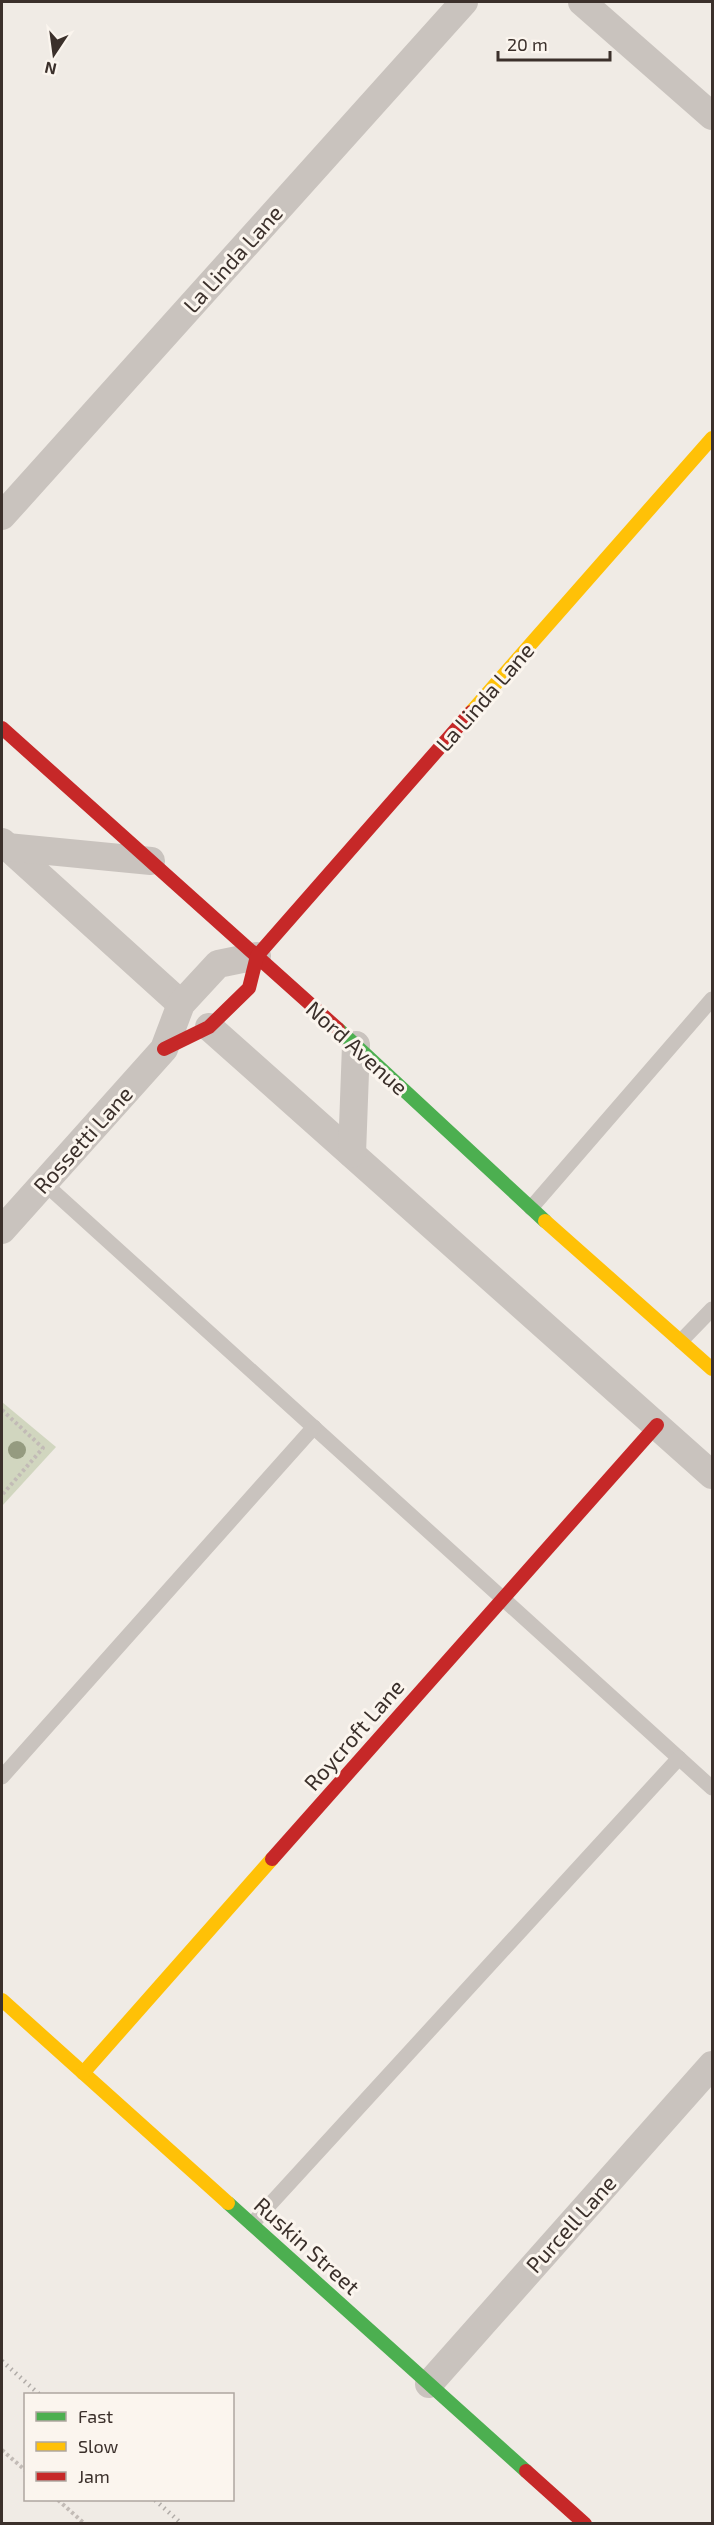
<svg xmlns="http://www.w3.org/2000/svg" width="714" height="2525" font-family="'Exo 2',sans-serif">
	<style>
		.green { fill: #d1d6bf }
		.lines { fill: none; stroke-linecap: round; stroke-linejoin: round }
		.path { stroke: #c2bbb6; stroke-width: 4; stroke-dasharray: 3 3; stroke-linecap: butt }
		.lane { stroke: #c9c3be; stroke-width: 15 }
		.street { stroke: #c9c3be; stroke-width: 28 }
		.fast { stroke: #4caf50; stroke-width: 14 }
		.slow { stroke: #ffc107; stroke-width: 14 }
		.jam { stroke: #c62828; stroke-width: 14 }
		.rail { stroke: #b1aca8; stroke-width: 4.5; stroke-dasharray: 1.5 4.5; stroke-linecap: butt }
		.tree { fill: #959b80 }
		.labels { text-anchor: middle; stroke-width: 6; stroke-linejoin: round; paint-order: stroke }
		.street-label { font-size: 22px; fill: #3b302b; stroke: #fbf5ee }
	</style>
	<rect width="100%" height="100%" fill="#f0ebe5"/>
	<path class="green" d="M2,1402L56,1447L2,1506Z"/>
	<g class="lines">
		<g class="path">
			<path d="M2,1410L43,1448L2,1495"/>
			<path d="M2,2450L26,2471"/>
			<path d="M58,2500L85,2524"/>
		</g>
		<g class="lane">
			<path d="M44,1183L712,1788"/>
			<path d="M531,1208L712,999"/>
			<path d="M681,1341L712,1309"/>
			<path d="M2,1777L314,1427"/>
			<path d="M252,2224L679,1758"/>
		</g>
		<g class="street">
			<path d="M582,2L712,116"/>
			<path d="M2,516L464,2"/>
			<path d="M2,842L181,1004"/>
			<path d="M7,847L151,861"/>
			<path d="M209,1027L712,1475"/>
			<path d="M352,1154L356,1045"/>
			<path d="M2,1230L164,1049L181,1004L218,964L257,956"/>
			<path d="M429,2384L712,2065"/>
		</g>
		<g class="fast">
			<path d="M338,1029L545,1221"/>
			<path d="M228,2203L526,2471"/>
		</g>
		<g class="slow">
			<path d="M471,712L712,438"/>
			<path d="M545,1221L712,1369"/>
			<path d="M2,2000L228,2203"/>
			<path d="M83,2073L272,1859"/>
		</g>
		<g class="jam">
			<path d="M2,728L338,1029"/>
			<path d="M164,1049L209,1027L249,988L257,956L471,712"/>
			<path d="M272,1859L657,1425"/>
			<path d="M526,2471L585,2524"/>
		</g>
		<g class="rail">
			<path d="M2,2361L39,2394"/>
			<path d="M155,2500L182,2524"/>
		</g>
	</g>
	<circle class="tree" cx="17" cy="1450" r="9"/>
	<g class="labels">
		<g class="street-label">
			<text transform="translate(233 259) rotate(-48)" y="8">La Linda Lane</text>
			<text transform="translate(485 697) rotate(-49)" y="8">La Linda Lane</text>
			<text transform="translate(357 1048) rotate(42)" y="8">Nord Avenue</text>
			<text transform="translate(83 1140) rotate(-48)" y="8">Rossetti Lane</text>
			<text transform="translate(354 1735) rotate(-49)" y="8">Roycroft Lane</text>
			<text transform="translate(571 2224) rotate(-48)" y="8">Purcell Lane</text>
			<text transform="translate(307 2246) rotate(42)" y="8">Ruskin Street</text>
		</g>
	</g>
	<rect width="714" height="2525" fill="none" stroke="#3b302b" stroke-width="6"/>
	<rect x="24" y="2393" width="210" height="108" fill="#fbf5ee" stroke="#aea6a0" stroke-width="1.5"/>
	<rect x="36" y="2412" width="30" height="9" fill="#4caf50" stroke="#aea6a0" stroke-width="1.5"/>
	<text x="78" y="2423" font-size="18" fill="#3b302b">Fast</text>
	<rect x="36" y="2442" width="30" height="9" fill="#ffc107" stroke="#aea6a0" stroke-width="1.5"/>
	<text x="78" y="2453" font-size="18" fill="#3b302b">Slow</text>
	<rect x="36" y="2472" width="30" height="9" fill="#c62828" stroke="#aea6a0" stroke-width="1.5"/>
	<text x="78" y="2483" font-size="18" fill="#3b302b">Jam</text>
	<g transform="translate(54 54) rotate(193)" stroke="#fbf5ee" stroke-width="4.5" paint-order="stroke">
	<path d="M0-4.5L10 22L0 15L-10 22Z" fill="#3b302b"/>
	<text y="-9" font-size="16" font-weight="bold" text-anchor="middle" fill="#3b302b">N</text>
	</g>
	<path d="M498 51v9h112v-9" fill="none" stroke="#3b302b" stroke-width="3"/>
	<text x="507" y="51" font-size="18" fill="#3b302b" stroke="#fbf5ee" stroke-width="4.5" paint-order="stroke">20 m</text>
</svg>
